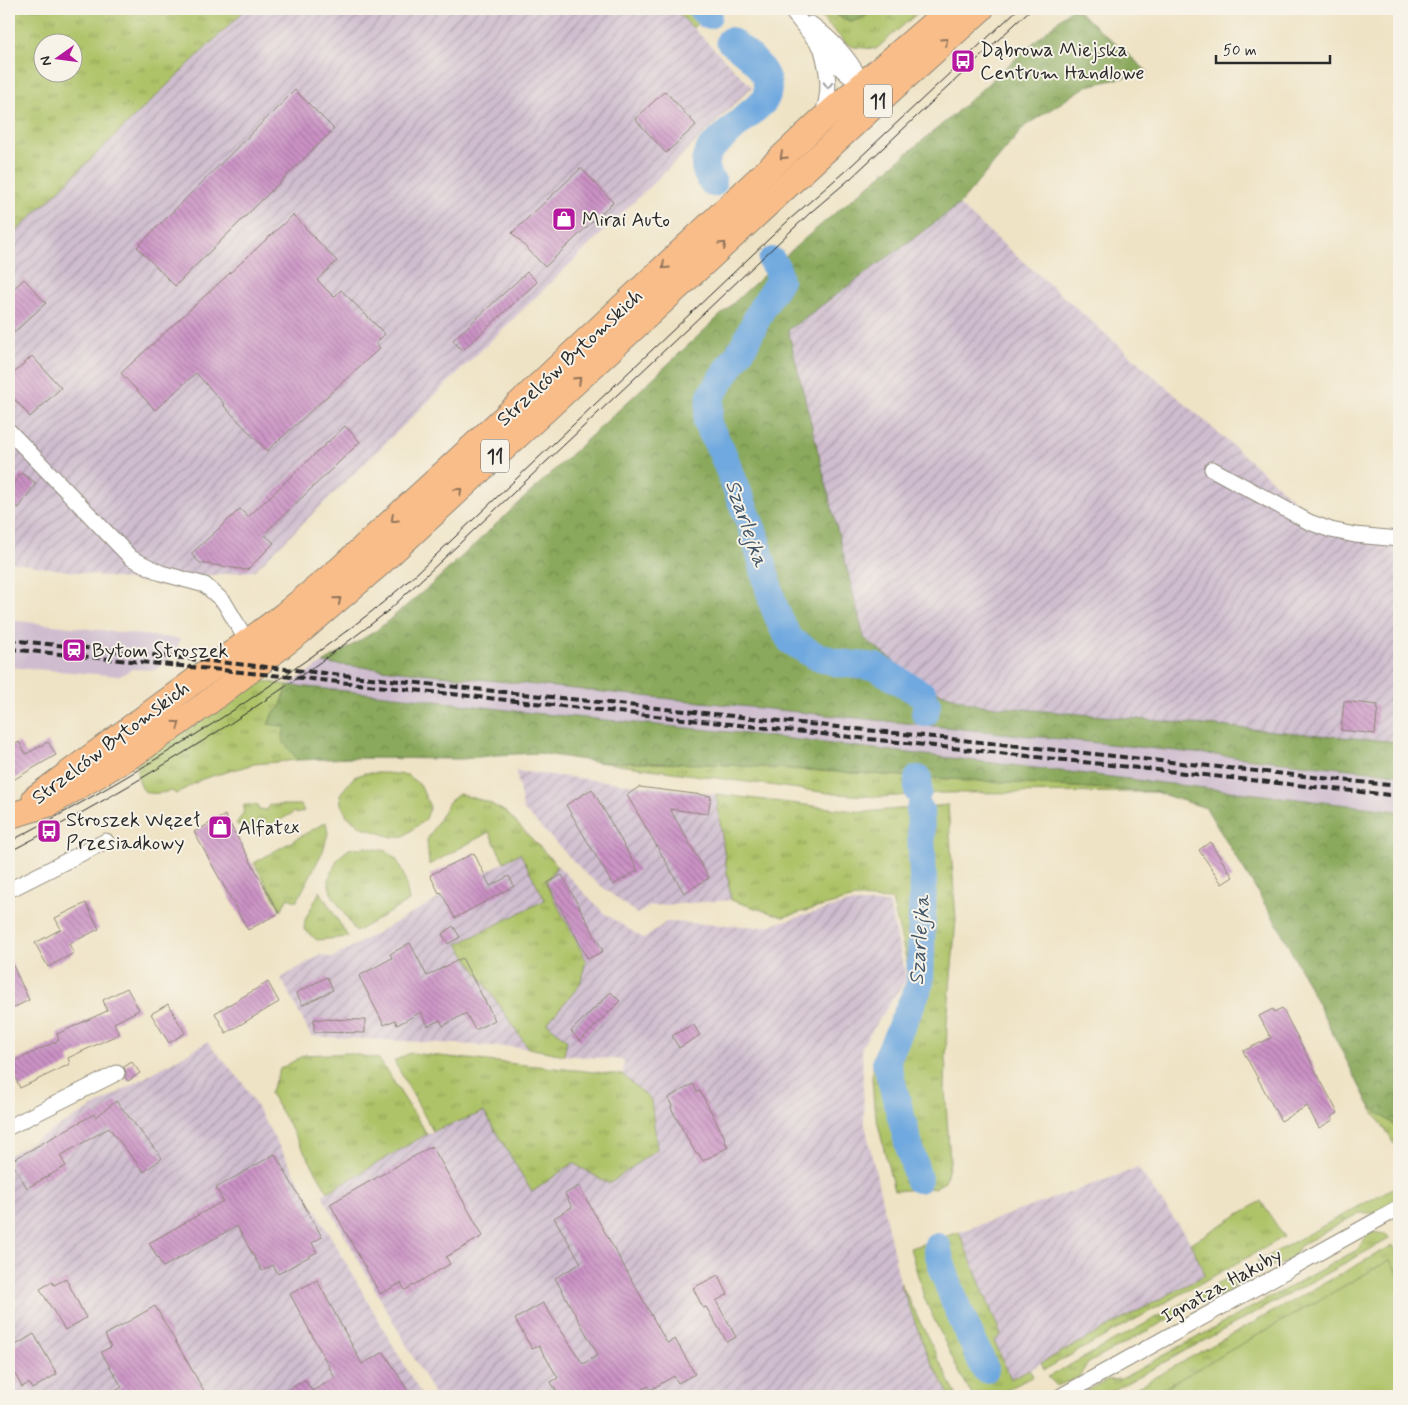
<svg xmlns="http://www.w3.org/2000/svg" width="1408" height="1405" font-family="Mynerve,sans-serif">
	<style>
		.industrial { fill: url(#industrial-furrows) }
		.railway { fill: #cfbdcf }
		.grass { fill: url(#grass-tufts); stroke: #6c7749; fill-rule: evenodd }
		.forest { fill: url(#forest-crowns); stroke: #5a6a44 }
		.garden { fill: #aec367; stroke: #6c7749 }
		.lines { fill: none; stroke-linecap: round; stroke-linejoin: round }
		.stream { stroke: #6fa9df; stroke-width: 4.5 }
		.river { stroke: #6fa9df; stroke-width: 28 }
		.building { fill: url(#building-back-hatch) }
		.minor-casing { stroke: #8d8778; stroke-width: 17 }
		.trunk-casing { stroke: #8d8778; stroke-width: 27 }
		.minor { stroke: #fff; stroke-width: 15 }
		.trunk { stroke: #f9bd89; stroke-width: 25 }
		.tram { stroke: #2b2b2b; stroke-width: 1 }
		.rail { stroke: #2b2b2b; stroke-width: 4; stroke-dasharray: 8 4; stroke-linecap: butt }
		.oneway { stroke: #92745a }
		.oneway2 { stroke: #a0a0a0 }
		.labels { text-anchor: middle; stroke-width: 4; stroke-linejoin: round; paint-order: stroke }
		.shield { fill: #f7f3e8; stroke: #686764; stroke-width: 1 }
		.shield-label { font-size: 19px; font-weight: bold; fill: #2b2b2b }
		.poi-label { font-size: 20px; fill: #2b2b2b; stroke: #f7f3e8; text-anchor: start }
		.street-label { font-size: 20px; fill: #2b2b2b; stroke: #f7f3e8 }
		.water-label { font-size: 21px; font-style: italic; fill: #43576a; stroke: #f7f3e8 }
	</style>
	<defs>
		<pattern id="industrial-furrows" width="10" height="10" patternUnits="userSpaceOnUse" patternTransform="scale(1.25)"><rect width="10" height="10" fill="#cfbdcf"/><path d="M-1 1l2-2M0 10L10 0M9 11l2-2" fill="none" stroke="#a89aa8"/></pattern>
		<pattern id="grass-tufts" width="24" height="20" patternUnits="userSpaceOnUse" patternTransform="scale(1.25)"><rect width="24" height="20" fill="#aec367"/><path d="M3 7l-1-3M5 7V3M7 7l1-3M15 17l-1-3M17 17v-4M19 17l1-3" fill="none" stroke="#8e9f55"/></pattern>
		<pattern id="forest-crowns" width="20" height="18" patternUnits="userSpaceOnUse" patternTransform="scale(1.25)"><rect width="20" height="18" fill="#8aa95c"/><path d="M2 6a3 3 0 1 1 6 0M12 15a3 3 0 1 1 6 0" fill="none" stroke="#718a4c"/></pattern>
		<pattern id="building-back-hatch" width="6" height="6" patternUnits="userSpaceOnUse" patternTransform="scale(1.25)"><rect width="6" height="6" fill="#cb92c5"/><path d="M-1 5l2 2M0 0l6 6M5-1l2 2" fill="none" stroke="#a577a0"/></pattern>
	</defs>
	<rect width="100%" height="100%" fill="#f7f3e8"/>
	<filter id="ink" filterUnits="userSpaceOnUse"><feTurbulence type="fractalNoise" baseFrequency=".02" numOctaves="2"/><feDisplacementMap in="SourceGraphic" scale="10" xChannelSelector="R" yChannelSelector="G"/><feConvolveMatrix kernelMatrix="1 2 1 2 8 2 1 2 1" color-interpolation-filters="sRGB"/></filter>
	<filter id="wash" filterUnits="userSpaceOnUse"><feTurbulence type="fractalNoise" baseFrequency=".0096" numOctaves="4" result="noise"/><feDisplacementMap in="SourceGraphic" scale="20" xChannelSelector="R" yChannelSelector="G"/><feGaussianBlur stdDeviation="1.12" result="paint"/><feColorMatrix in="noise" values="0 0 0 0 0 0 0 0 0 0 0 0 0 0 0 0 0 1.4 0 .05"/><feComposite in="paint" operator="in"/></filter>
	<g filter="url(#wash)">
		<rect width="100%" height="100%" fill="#efe3c5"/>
		<g class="industrial">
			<path d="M246,9H674L752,87L254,571L142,582L9,562V238Z"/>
			<path d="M959,205L1324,526L1399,535V742L977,705L929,689L864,638L788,330Z"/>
			<path d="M516,771L716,794L731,900L650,906L637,914L587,875L523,809Z"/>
			<path d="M520,853L545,900L458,944L528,1048L311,1036L281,978L320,955L332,958Z"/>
			<path d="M557,865L604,913L644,939L666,922L763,927L849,903H889L906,979L862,1046L864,1120L900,1282L927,1354L950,1396H435L322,1195L427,1134L484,1111L532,1192L651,1100L623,1075L624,1060L564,1055L567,1040L547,1023L580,985L586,960L546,882Z"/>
			<path d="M207,1042L243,1083L422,1396H9V1155Z"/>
			<path d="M1138,1168L1191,1243L1205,1275L1011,1380L994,1341L1000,1335L959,1232Z"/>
		</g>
		<g class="railway">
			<path d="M9,620L180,639L177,650L156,670L132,669L120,676L9,667Z"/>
			<path d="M323,663L1399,774V811L739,733L523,712L288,685Z"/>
		</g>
		<g class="grass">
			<path d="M9,9H246L9,238ZM42,42H72V72H42Z"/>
			<path d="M674,9H712L693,28Z"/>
			<path d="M813,9H922L876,49L854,47L847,44Z"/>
			<path d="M250,679L288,685L280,708L273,713L269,723L285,727L282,740L298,760L254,764L202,779L176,794L172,791C140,797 142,793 135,764Z"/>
			<path d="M597,762L712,764L1155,792L942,793L881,797L836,794Z"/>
			<path d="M365,773H386L407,775L420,785L430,807L426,819L404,836L392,837L362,827L347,816L341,804L340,794L354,777Z"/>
			<path d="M459,794L488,802L507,813L557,865L546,883L586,960L580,985L547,1023L567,1040L564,1055L528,1048L458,944L545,900L520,853L504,862L489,832L429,865L427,840L449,802Z"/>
			<path d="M716,794L863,812L948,805L956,920L947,1023L945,1089L950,1162L945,1182L934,1188L894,1191L874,1107L872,1078L874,1054L911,979L892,900L854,898L783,917L731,900Z"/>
			<path d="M244,805H258V809L268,810L269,805H301L304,811L297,814L295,812L257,832L236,824L243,814Z"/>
			<path d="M326,822L328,833L323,851L297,901L287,898L281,911L254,863Z"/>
			<path d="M366,847C372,849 380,849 386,851C403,859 406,884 409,901L356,932L331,893L328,880L338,858L349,849Z"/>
			<path d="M320,891L348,937L317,940L304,930L305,920Z"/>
			<path d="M348,1053L379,1059L427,1134L328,1192L270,1093L280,1069L304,1055Z"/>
			<path d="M410,1053L623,1075L651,1100L657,1149L609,1184L573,1163L532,1192L484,1112L433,1131L394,1061Z"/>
			<path d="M1369,1105L1399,1129V1151Z"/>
			<path d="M1398,1185V1196L1383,1210L1374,1213H1359L1300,1246L1292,1259L1279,1265L1267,1266L1257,1262Z"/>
			<path d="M1261,1201L1284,1237L1044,1370L1041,1363L1205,1275L1191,1243Z"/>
			<path d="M959,1232L1001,1335L994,1341L1011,1379L1029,1369L1033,1376L996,1396H973L959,1372L925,1300L910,1248Z"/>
			<path d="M1374,1232L1386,1234L1389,1239L1103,1396H1077L1106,1380L1121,1379L1357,1250L1367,1236Z"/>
			<path d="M1393,1245L1399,1258V1275L1390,1260L1150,1396H1121Z"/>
			<path d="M1239,1272C1238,1283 1229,1298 1217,1299C1213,1300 1209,1299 1205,1299L1087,1364L1079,1377L1057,1386L1048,1377Z"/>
			<path d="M900,1282L957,1396H950L927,1354Z"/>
		</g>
		<g class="forest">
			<path d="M829,9H874L868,15L852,22L837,16Z"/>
			<path d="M1071,9H1076L1148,72L1087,86L1025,126L959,205L788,330L864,638L929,689L977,705L1399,742V774L323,663L377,630L431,585L755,283L810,234L952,116Z"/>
			<path d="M288,685L414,698L523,712L739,733L1399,811V1129L1369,1105L1280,929L1206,808L1155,792L712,764L597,762L538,753L496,755L462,759L353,758L298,760L282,740L285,727L268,724L273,713L280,708Z"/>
		</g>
		<path class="garden" d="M1390,1260L1399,1275V1396H1150Z"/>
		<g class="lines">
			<path class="stream" d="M967,1330H980"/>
			<g class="river">
				<path d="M702,9L708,15"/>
				<path d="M713,183C703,171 702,161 711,148L764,101C778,77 749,54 730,41"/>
				<path d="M772,261L777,269L779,281L762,308L743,347L711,395L707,423L722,452L735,485L755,536L773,604L782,626L791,641L814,655L838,663L876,667L923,695L927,704L925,713"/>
				<path d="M918,791V779"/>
				<path d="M918,1179L886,1061L920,984L923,878L920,810"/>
				<path d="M937,1247C947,1290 967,1329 985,1369"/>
			</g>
		</g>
		<g id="blocks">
			<g class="building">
				<path d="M295,90L334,129L175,286L137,247Z"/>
				<path d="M665,91L696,125L666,153L635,119Z"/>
				<path d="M581,168L613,202L545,267L512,233Z"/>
				<path d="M293,215L337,261L317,280L334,297L341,290L385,334L376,343L380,348L267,451L224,406L225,405L196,373L155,410L121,373Z"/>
				<path d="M527,272L537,282L462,351L453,340Z"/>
				<path d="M24,279L46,303L9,337V293Z"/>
				<path d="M32,356L61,388L30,417L9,393V378Z"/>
				<path d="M345,426L360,442L264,534L274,543L247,570L200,563L191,554L240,509L248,517Z"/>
				<path d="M21,473L36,483L19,508L9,501V491Z"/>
				<path d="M1344,701L1378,705L1375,734L1341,730Z"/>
				<path d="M19,742L26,754L48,742L56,755L13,780L9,773V748Z"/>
				<path d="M639,787L711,796L708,814L670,809L709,878L684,893L627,795Z"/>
				<path d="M592,789L638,870L613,885L566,805Z"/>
				<path d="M225,815L279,913L248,930L194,832Z"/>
				<path d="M1210,842L1233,877L1222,884L1199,850Z"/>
				<path d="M474,853L490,886L509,876L514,886L455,918L441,892L439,893L430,875Z"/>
				<path d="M562,875L603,951L588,959L547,883Z"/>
				<path d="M86,903L99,929L69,944L74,953L48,967L35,943L61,929L55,918Z"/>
				<path d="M453,926L460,937L448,944L442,934Z"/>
				<path d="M410,943L427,976L462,958L495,1020L475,1030L466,1013L443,1026L440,1020L428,1026L421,1012L397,1025L395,1020L384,1025L359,976L392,958L390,954Z"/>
				<path d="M9,957L29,1000L9,1010Z"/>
				<path d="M327,977L333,990L303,1005L296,993Z"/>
				<path d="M268,982L279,1002L226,1033L215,1013Z"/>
				<path d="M127,988L139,1010L114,1023L119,1034L68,1058L70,1064L20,1088L9,1064L59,1040L57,1034L107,1011L103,1000Z"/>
				<path d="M611,992L620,1001L580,1041L571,1031Z"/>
				<path d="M168,1004L185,1033L169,1043L151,1014Z"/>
				<path d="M1282,1008L1338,1113L1331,1117L1333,1120L1319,1128L1307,1106L1281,1121L1243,1051L1271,1038L1259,1016L1273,1009L1274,1012Z"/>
				<path d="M314,1019L365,1020V1033L314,1032Z"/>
				<path d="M693,1024L700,1035L679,1048L672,1036Z"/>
				<path d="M132,1062L140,1073L128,1081L125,1077L126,1073L124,1067Z"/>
				<path d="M693,1084L697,1092L700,1091L725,1138L724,1139L728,1147L703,1161L698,1153L696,1154L671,1108L672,1106L668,1098Z"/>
				<path d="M116,1101L162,1158L144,1172L109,1128L60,1156L66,1166L27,1188L11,1161L94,1114L96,1117Z"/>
				<path d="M432,1146L483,1236L446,1257L450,1264L405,1290L401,1283L380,1294L330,1204Z"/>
				<path d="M275,1154L322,1237L312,1243L317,1252L278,1274L273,1265L262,1271L237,1226L163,1267L149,1243L223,1201L216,1188Z"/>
				<path d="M579,1186L667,1343L675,1339L695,1374L678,1383L674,1376L650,1390L648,1386L630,1396H559L551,1382L558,1378L539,1346L532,1349L515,1319L543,1303L583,1364L598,1355L555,1278L581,1263L554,1218L572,1207L565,1194Z"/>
				<path d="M718,1275L728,1294L716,1301L736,1337L727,1342L706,1307L703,1308L693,1288Z"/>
				<path d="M66,1279L86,1318L65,1330L40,1289L52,1282L54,1285Z"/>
				<path d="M317,1280L362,1364L384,1352L411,1396H277L305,1380L312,1391L335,1378L290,1294Z"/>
				<path d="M155,1306L207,1396H107L122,1387L101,1352L111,1347L105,1335Z"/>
				<path d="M34,1334L57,1374L32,1389L29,1383L22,1387L9,1363V1349Z"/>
			</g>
		</g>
	</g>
	<g filter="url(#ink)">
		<use href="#blocks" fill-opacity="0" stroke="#8d8778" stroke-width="1"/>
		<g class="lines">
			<g class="minor-casing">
				<g id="minor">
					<path d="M790,9C808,30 842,79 868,87"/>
					<path d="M811,24C830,38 848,56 859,77"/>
					<path d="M821,118C831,95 829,74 822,50"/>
					<path d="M9,431L131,558L161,573L205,585L224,602L247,641"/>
					<path d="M1212,469L1309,522L1331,530L1355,535L1399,539"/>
					<path d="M9,890L106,841"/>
					<path d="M9,1127L117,1073"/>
					<path d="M1061,1396L1399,1208"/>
				</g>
			</g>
			<g class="trunk-casing">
				<g id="trunk">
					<path d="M35,798L284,615L340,569L507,415L819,122L950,9"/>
					<path d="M16,814L49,804L137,752L206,704L301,631L377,566L881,99L981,9"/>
				</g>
			</g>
			<use href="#minor" class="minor"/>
			<use href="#trunk" class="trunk"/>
			<g class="tram">
				<path d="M9,842C102,793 192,740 278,680C326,647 373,613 416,574L790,219L852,165L1018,9"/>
				<path d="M9,852C142,782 270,704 388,611L811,212L851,178L1031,9"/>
			</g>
			<g class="rail">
				<path d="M9,640L1399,786"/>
				<path d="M9,649L302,678L1399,796"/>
			</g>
		</g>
		<defs><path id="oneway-chevron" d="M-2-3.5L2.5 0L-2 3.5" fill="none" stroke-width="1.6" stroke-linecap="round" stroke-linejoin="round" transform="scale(1.25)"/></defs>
		<g class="oneway">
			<use href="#oneway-chevron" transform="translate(945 41) rotate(-42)"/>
			<use href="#oneway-chevron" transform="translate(783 156) rotate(137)"/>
			<use href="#oneway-chevron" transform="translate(723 245) rotate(-43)"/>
			<use href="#oneway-chevron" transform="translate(665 266) rotate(137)"/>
			<use href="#oneway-chevron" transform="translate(578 380) rotate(-43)"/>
			<use href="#oneway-chevron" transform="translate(459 491) rotate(-43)"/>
			<use href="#oneway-chevron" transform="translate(394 519) rotate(137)"/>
			<use href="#oneway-chevron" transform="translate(338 600) rotate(-40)"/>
			<use href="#oneway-chevron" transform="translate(177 724) rotate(-35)"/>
		</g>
		<use class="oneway2" href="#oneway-chevron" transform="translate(828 85) rotate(91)"/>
	</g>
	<defs>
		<g id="bus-square" transform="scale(1.25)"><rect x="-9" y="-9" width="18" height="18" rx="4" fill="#b5179e" stroke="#f7f3e8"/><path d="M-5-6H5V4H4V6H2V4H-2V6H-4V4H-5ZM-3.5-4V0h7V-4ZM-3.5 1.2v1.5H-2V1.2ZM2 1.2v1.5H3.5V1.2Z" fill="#fff"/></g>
		<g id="shop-square" transform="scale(1.25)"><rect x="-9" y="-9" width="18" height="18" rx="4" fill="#b5179e" stroke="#f7f3e8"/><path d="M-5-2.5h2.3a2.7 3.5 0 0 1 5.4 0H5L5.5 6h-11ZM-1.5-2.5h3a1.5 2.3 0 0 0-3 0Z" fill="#fff"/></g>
		<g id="station-square" transform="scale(1.25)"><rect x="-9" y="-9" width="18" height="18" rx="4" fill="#b5179e" stroke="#f7f3e8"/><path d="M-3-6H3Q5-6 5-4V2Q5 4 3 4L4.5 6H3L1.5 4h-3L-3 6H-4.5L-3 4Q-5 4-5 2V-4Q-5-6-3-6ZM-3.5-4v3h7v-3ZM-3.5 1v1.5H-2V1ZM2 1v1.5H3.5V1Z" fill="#fff"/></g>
	</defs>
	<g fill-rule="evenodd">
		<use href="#bus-square" x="963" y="61"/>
		<use href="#shop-square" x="564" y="219"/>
		<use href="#station-square" x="74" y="650"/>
		<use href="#shop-square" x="220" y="827"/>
		<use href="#bus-square" x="49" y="831"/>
	</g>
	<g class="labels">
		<g class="shield">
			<rect x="864" y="84.5" width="28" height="33" rx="4"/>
			<rect x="481" y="439.5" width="28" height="33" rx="4"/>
		</g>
		<g class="shield-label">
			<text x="878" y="108">11</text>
			<text x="495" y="463">11</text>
		</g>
		<g class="poi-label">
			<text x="980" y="56">Dąbrowa Miejska<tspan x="980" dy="23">Centrum Handlowe</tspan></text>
			<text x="582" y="226">Mirai Auto</text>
			<text x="92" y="657">Bytom Stroszek</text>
			<text x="66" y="826">Stroszek Węzeł<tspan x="66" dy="23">Przesiadkowy</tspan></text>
			<text x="238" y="834">Alfatex</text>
		</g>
		<g class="street-label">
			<text transform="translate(569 357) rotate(-43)" y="7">Strzelców Bytomskich</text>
			<text transform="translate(110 742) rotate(-37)" y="7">Strzelców Bytomskich</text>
			<text transform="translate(1221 1285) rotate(-29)" y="7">Ignatza Hakuby</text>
		</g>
		<g class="water-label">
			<text transform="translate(747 523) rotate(71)" y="7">Szarlejka</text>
			<text transform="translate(919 940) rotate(-86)" y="7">Szarlejka</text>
		</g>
	</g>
	<rect width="1408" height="1405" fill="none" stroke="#f7f3e8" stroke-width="30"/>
	<g transform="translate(58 58) rotate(256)"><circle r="24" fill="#f7f3e8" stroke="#a5a39c"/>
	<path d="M0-4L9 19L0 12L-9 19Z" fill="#b5179e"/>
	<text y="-8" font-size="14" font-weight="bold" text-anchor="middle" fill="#2b2b2b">N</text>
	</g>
	<path d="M1216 55v8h114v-8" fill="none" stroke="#2b2b2b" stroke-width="2.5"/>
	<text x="1223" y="55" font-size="15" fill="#2b2b2b" stroke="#f7f3e8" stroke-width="4" paint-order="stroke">50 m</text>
</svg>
